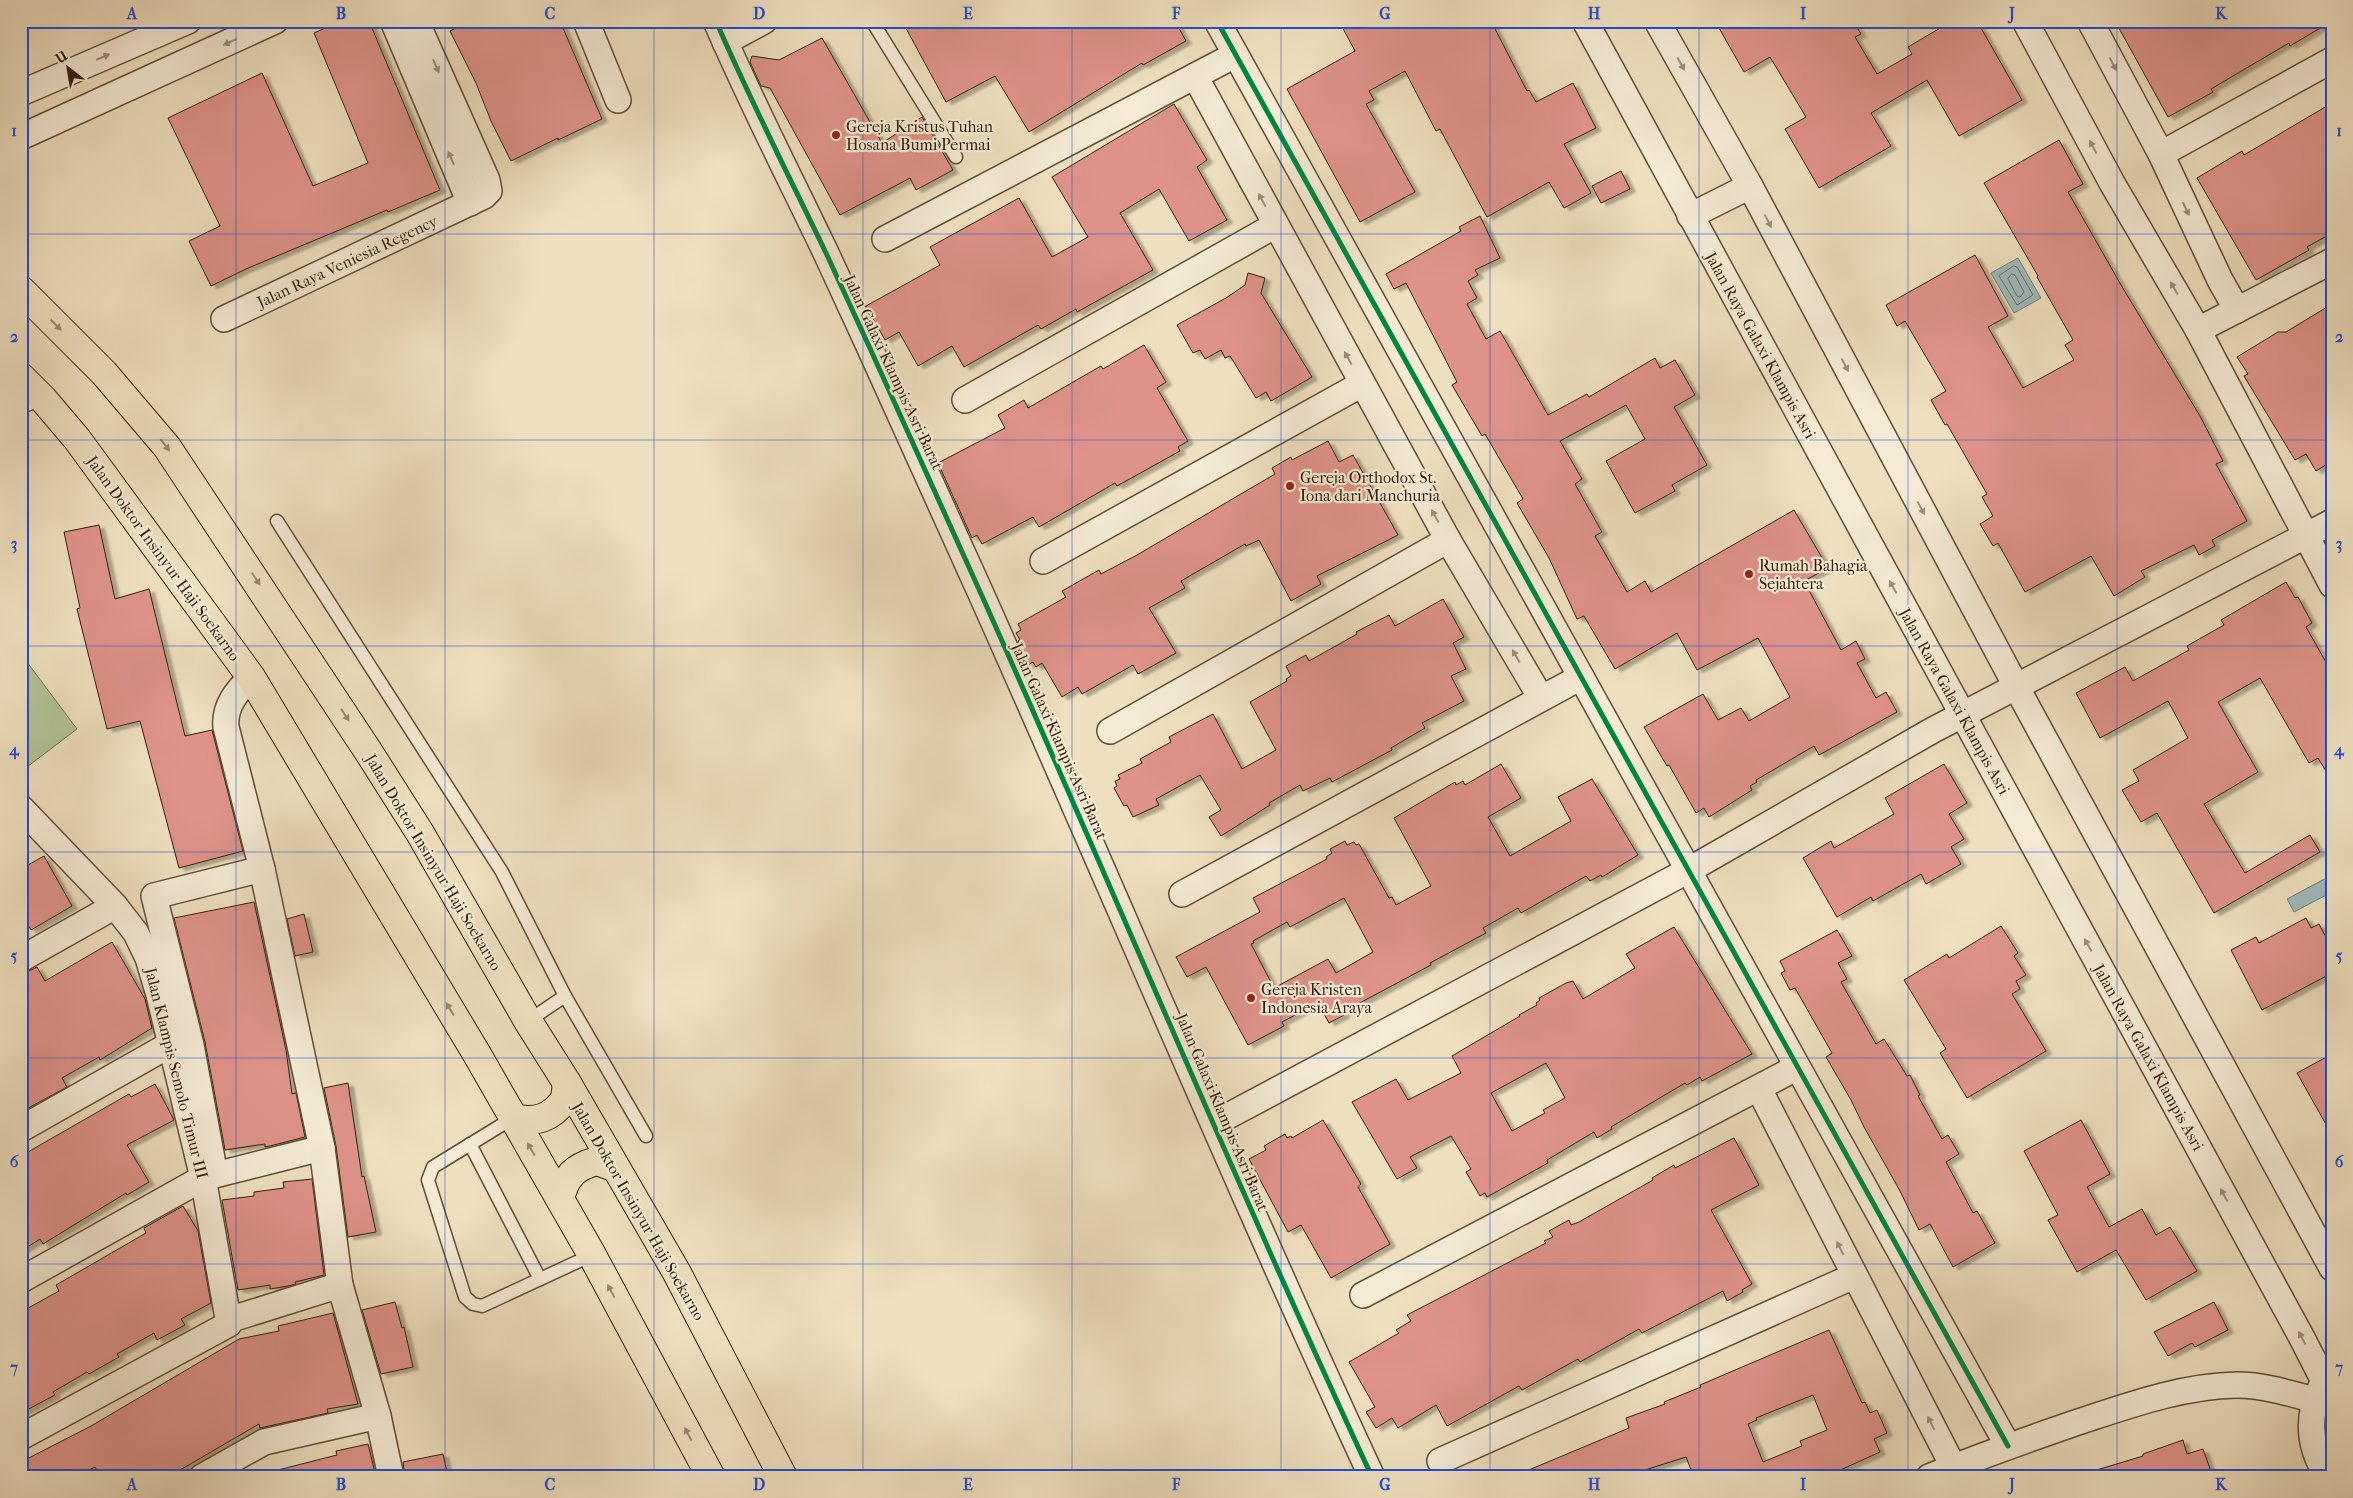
<svg xmlns="http://www.w3.org/2000/svg" width="2353" height="1498" font-family="'IM FELL French Canon',serif">
	<style>
		.green { fill: #b3c396; stroke: #727050 }
		.water { fill: #9fbabd; stroke: #737c76 }
		.lines { fill: none; stroke-linecap: round; stroke-linejoin: round }
		.shore { stroke: #686c64; stroke-width: 1 }
		.building { fill: #de9289; stroke: #311e0b; fill-rule: evenodd; filter: url(#shadow) }
		.lane-casing { stroke: #604e38; stroke-width: 15 }
		.street-casing { stroke: #604e38; stroke-width: 28 }
		.primary-casing { stroke: #311e0b; stroke-width: 30 }
		.lane { stroke: #f4ead5; stroke-width: 12 }
		.street { stroke: #f4ead5; stroke-width: 25 }
		.primary { stroke: #eedfbe; stroke-width: 28 }
		.cycleway-casing { stroke: #f4ead5; stroke-width: 8 }
		.cycleway { stroke: #00873e; stroke-width: 5 }
		.oneway { fill: #9c8e7a }
		.oneway2 { fill: #99886d }
		.grid { fill: none; stroke: #1d4ed8; stroke-width: 1; stroke-opacity: 0.55 }
		.poi-dot { fill: #8f2418; stroke: #f4ead5; stroke-width: 2 }
		.labels { text-anchor: middle; stroke-width: 4.5; stroke-linejoin: round; paint-order: stroke }
		.poi-label { font-size: 16px; fill: #311e0b; stroke: #f4ead5; text-anchor: start }
		.street-label { font-size: 16px; fill: #311e0b; stroke: #f4ead5 }
		.neatline { fill: none; stroke: #1d4ed8; stroke-width: 2 }
		.grid-label { font-size: 16px; text-anchor: middle; font-weight: bold; fill: #1d4ed8 }
	</style>
	<defs>
		<filter id="shadow"><feDropShadow dx="5.5" dy="3" stdDeviation="1" flood-color="#0004"/></filter>
	</defs>
	<rect width="100%" height="100%" fill="#eedfbe"/>
	<filter id="stains"><feTurbulence type="fractalNoise" baseFrequency=".004" numOctaves="4"/><feColorMatrix values="0 0 0 0 .2 0 0 0 0 .09 0 0 0 0 .02 0 0 0 .5 -.17"/></filter>
	<radialGradient id="worn" r=".72"><stop offset=".6" stop-color="#630" stop-opacity="0"/><stop offset="1" stop-color="#630" stop-opacity=".3"/></radialGradient>
	<path class="green" d="M21,654L77,729L23,770L21,767Z"/>
	<g class="water">
		<path d="M2018,258L2041,298L2014,313L1991,273Z"/>
		<path d="M2332,875V892L2294,912L2287,899Z"/>
	</g>
	<g class="lines">
		<g class="shore">
			<path d="M2014,266L2017,267L2033,295L2017,305L1999,276Z"/>
			<path d="M2012,274L2015,275L2024,292L2020,297L2017,296L2008,279Z"/>
		</g>
	</g>
	<g class="building">
		<path d="M341,21H369L440,190L388,212L387,210L246,269L211,286L189,241L220,226L168,118L262,73L313,186L368,163L314,33Z"/>
		<path d="M452,21H560L602,119L558,140V138L511,161L491,121L476,83L450,31L456,28Z"/>
		<path d="M902,21H1175L1186,41L1143,65L1142,63L1029,132L995,76L946,102Z"/>
		<path d="M1339,21H1491L1527,91L1529,90L1536,102L1573,83L1596,128L1564,144L1591,193L1564,208L1549,182L1487,217L1440,129L1436,131L1405,71L1369,91L1374,100L1366,104L1415,192L1360,222L1287,89L1355,51Z"/>
		<path d="M1715,21H1853L1861,34L1855,37L1877,74L1912,54L1908,47L1952,21H1977L2022,100L1959,136L1927,80L1871,113L1891,146L1819,188L1785,129L1806,117L1770,57L1744,72Z"/>
		<path d="M2115,21H2332L2290,46L2289,43L2211,89L2213,92L2168,117Z"/>
		<path d="M822,38L882,143L922,117L953,170L916,190L910,178L840,215L770,88L761,86L750,62L752,56L779,60Z"/>
		<path d="M2332,103V233L2307,247L2309,250L2256,280L2197,178L2242,151L2244,155Z"/>
		<path d="M1174,104L1207,160L1197,167L1227,220L1189,241L1159,189L1120,213L1153,270L1077,312L1076,309L1041,329L1038,325L964,367L952,346L918,366L899,332L885,340L866,306L940,265L930,247L1019,198L1052,257L1088,237L1052,177Z"/>
		<path d="M2059,140L2083,184L2068,192L2121,285L2200,416L2223,461L2216,464L2247,521L2212,540L2215,546L2199,555L2194,545L2141,571L2145,577L2114,596L2091,556L2025,592L1998,543L1993,546L1980,524L1993,516L1982,497L1987,494L1947,424L1945,425L1931,400L1946,391L1905,321L1897,326L1886,305L1975,255L2008,316L1988,327L2023,388L2074,360L2065,345L2073,340L2037,277L2038,276L1984,183Z"/>
		<path d="M1621,171L1630,189L1601,203L1592,186Z"/>
		<path d="M1480,216L1500,258L1475,270L1478,275L1468,281L1477,298L1467,304L1486,339L1500,331L1548,415L1587,394L1589,397L1655,358L1660,368L1675,360L1695,395L1674,407L1707,465L1672,485L1675,491L1635,513L1606,461L1645,439L1626,405L1560,441L1582,479L1575,484L1602,532L1595,536L1627,592L1645,581L1651,592L1794,510L1828,568L1804,581L1841,650L1856,641L1865,659L1857,663L1876,698L1886,692L1897,712L1819,755L1814,746L1756,780L1757,782L1750,786L1752,790L1709,817L1704,808L1696,813L1669,765L1667,766L1644,727L1703,694L1718,720L1741,708L1749,721L1790,697L1758,638L1697,670L1677,633L1615,669L1584,616L1577,619L1549,558L1517,503L1523,499L1485,434L1482,436L1452,385L1457,382L1406,283L1394,289L1386,274L1461,231L1459,227Z"/>
		<path d="M1248,273L1265,278L1261,293L1312,377L1271,401L1266,392L1256,398L1230,356L1225,358L1221,350L1205,359L1200,350L1193,353L1177,325L1226,298L1245,285Z"/>
		<path d="M2332,304V461L2316,471L2306,454L2295,460L2244,376L2248,374L2237,357L2278,332H2286Z"/>
		<path d="M1144,345L1166,382L1157,388L1188,441L1178,447L1180,451L1117,486L1115,483L1039,527L1033,517L982,544L977,535L972,538L938,463L1005,428L998,415L1024,400L1028,408L1101,366L1103,369Z"/>
		<path d="M1328,441L1339,462L1353,455L1398,535L1317,576L1321,584L1291,601L1259,540L1246,546L1245,544L1181,581L1185,588L1149,608L1176,653L1138,674L1133,665L1082,694L1078,687L1062,697L1042,663L1036,667L1033,662L1028,665L1018,641L1020,640L1016,633L1021,630L1018,624L1066,597L1062,591L1099,570L1101,574L1137,555L1275,474L1272,468L1291,457L1292,460Z"/>
		<path d="M99,525L115,599L149,589L185,736L212,730L243,851L179,868L140,721L107,729L77,609L80,608L64,532Z"/>
		<path d="M2286,582L2295,598L2298,597L2312,623L2306,627L2332,673V781L2318,758L2309,763L2260,678L2218,702L2258,772L2204,804L2245,873L2310,835L2320,852L2214,913L2157,813L2141,822L2122,790L2139,781L2133,770L2188,738L2168,701L2100,738L2076,693L2125,667L2133,681L2189,650L2187,646L2224,625L2221,620Z"/>
		<path d="M1443,599L1464,637L1453,643L1466,669L1451,676L1464,701L1422,723L1425,728L1391,748L1392,750L1332,782L1330,778L1303,791L1300,785L1269,803L1270,805L1221,836L1209,817L1221,810L1200,775L1156,799L1159,805L1133,817L1127,805L1124,806L1114,788L1117,786L1115,781L1120,779L1118,775L1142,763L1140,759L1171,742L1169,737L1213,714L1242,769L1276,750L1250,702L1287,681L1286,679L1291,676L1286,666L1306,655L1309,661L1357,634L1356,632L1389,615L1395,626Z"/>
		<path d="M1501,764L1521,798L1488,817L1510,856L1571,821L1558,797L1592,779L1638,855L1602,877L1601,875L1590,881L1586,876L1521,913L1518,908L1483,928L1486,933L1430,963L1431,965L1354,1006L1343,1013L1344,1015L1329,1023L1318,1003L1282,1022L1284,1026L1248,1045L1206,967L1187,977L1176,957L1260,912L1253,898L1327,859L1326,857L1332,853L1330,849L1345,841L1347,845L1354,842L1356,845L1359,844L1389,898L1392,897L1396,905L1431,886L1394,818L1455,782L1456,785L1463,781L1465,785ZM1344,898L1373,952L1336,973L1328,959L1274,988L1251,944L1254,943L1253,941L1287,922L1290,927Z"/>
		<path d="M1944,764L1967,803L1949,814L1964,839L1951,847L1961,864L1926,884L1921,874L1873,901L1871,897L1837,917L1803,858L1831,841L1834,848L1894,814L1885,798Z"/>
		<path d="M44,856L72,906L31,930L21,913V869Z"/>
		<path d="M254,902L286,1050L292,1094L296,1093L305,1137L274,1145L265,1147V1144L225,1150L205,1042L174,918Z"/>
		<path d="M304,914L313,952L295,956L287,919Z"/>
		<path d="M2306,918L2311,928L2319,924L2332,949V973L2262,1010L2231,950L2256,937L2259,943Z"/>
		<path d="M2001,926L2018,953L2014,956L2026,975L2016,981L2020,989L2012,994L2046,1051L1967,1098L1940,1053L1946,1049L1904,980L1947,954L1949,958Z"/>
		<path d="M1674,927L1752,1054L1702,1081L1700,1077L1687,1085L1685,1083L1611,1127L1612,1129L1597,1138L1594,1132L1547,1160L1548,1163L1487,1197L1485,1193L1480,1196L1466,1172L1471,1169L1451,1136L1410,1157L1417,1168L1397,1179L1352,1102L1396,1079L1408,1100L1461,1073L1452,1056L1520,1016L1519,1015L1537,1005L1536,1003L1540,1000L1539,998L1566,983L1573,981L1583,999L1635,968L1626,954ZM1546,1063L1565,1098L1543,1110L1545,1113L1512,1131L1491,1093Z"/>
		<path d="M1837,930L1852,956L1838,963L1847,979L1841,982L1876,1044L1884,1039L1907,1076L1910,1075L1920,1095L1918,1096L1942,1139L1948,1135L1959,1154L1946,1162L1973,1213L1977,1211L1995,1243L1953,1267L1930,1224L1919,1230L1900,1191L1864,1127L1851,1100L1826,1057L1832,1053L1795,988L1790,990L1781,973L1785,971L1780,961Z"/>
		<path d="M112,942L145,999L152,1028L100,1060L99,1057L62,1078L67,1087L21,1112V975L37,967L45,981Z"/>
		<path d="M2332,1054V1135L2297,1073Z"/>
		<path d="M348,1083L362,1177L364,1176L376,1232L348,1237L336,1146L324,1088Z"/>
		<path d="M155,1084L174,1120L127,1145L149,1182L127,1195L126,1193L43,1244L40,1239L21,1251V1156L129,1094L131,1097Z"/>
		<path d="M1323,1120L1361,1184L1358,1187L1390,1244L1331,1278L1301,1225L1288,1232L1249,1159L1266,1150L1264,1146L1285,1134L1287,1138L1291,1136L1292,1138Z"/>
		<path d="M2081,1120L2110,1174L2087,1187L2109,1227L2142,1209L2156,1235L2170,1227L2197,1271L2146,1300L2116,1250L2077,1272L2048,1220L2058,1215L2024,1151Z"/>
		<path d="M1734,1138L1759,1185L1711,1210L1752,1284L1742,1290L1743,1292L1727,1301L1723,1291L1642,1333L1639,1329L1580,1362L1578,1359L1522,1390L1519,1386L1447,1426L1436,1405L1398,1428L1392,1418L1376,1428L1366,1412L1375,1407L1349,1362L1399,1333L1396,1330L1411,1321L1407,1315L1546,1243L1544,1241L1553,1237L1549,1231L1569,1220L1571,1225L1579,1222L1653,1180L1652,1178L1674,1165L1675,1168Z"/>
		<path d="M312,1179L324,1275L295,1282L296,1284L288,1286L270,1289V1285L238,1290L222,1200L254,1196V1192L284,1188L283,1182Z"/>
		<path d="M183,1206L198,1231L211,1303L181,1319L185,1325L157,1340L154,1333L117,1354L119,1357L89,1374L87,1372L53,1392L55,1395L21,1413V1312L59,1291L56,1285L146,1233L144,1228Z"/>
		<path d="M395,1302L402,1328L404,1327L413,1367L381,1374L362,1310Z"/>
		<path d="M2214,1302L2228,1330L2195,1347L2192,1343L2168,1356L2154,1332Z"/>
		<path d="M333,1313L358,1404L327,1409L328,1413L260,1428L259,1424L168,1477H101L95,1467L76,1477H21V1462L91,1426L239,1339L279,1331L278,1326Z"/>
		<path d="M1829,1330L1862,1403L1865,1402L1870,1413L1877,1410L1887,1433L1874,1439L1880,1452L1825,1477H1694L1686,1457L1623,1477H1512L1629,1428L1626,1418L1665,1404L1664,1402L1701,1387L1700,1385ZM1813,1395L1827,1430L1800,1441L1802,1446L1763,1462L1748,1424L1757,1420L1756,1418Z"/>
		<path d="M2183,1440L2187,1454L2203,1449L2213,1477H2091L2090,1472L2143,1456V1454Z"/>
		<path d="M368,1444L376,1477H279L278,1470L337,1455L336,1451Z"/>
		<path d="M443,1454L448,1477H405L403,1462Z"/>
	</g>
	<g class="lines">
		<g class="lane-casing">
			<g id="lane">
				<path d="M872,21L956,157"/>
				<path d="M21,407L43,399"/>
				<path d="M277,521L502,872L565,996L528,1021"/>
				<path d="M565,996L646,1136"/>
				<path d="M513,1118L433,1167L428,1180L465,1297L473,1304L482,1306L592,1255"/>
				<path d="M470,1144L540,1279"/>
			</g>
		</g>
		<g class="street-casing">
			<g id="street">
				<path d="M393,21L470,203"/>
				<path d="M586,21L618,100"/>
				<path d="M716,21C750,100 789,176 826,253C879,367 931,482 982,596C1113,889 1237,1186 1372,1477"/>
				<path d="M1217,21L2008,1446"/>
				<path d="M1585,21L2302,1338L2324,1381"/>
				<path d="M1657,21L1750,186L2017,688L2332,1268"/>
				<path d="M2025,21L2112,183L2198,330L2332,585"/>
				<path d="M2090,21L2161,154L2220,280L2237,310"/>
				<path d="M725,42L764,21"/>
				<path d="M1195,76L1448,540L1541,698"/>
				<path d="M21,93L188,21"/>
				<path d="M21,137L275,21"/>
				<path d="M2161,154L2332,60"/>
				<path d="M1690,216L1750,186"/>
				<path d="M885,239L1235,55"/>
				<path d="M224,319L484,196L489,191L487,180L416,21"/>
				<path d="M2198,330L2332,261"/>
				<path d="M965,400L1276,225"/>
				<path d="M1043,561L1362,384"/>
				<path d="M251,677C237,691 224,706 226,727L262,869L322,1148L340,1285L378,1416L391,1477"/>
				<path d="M1110,731L1448,540"/>
				<path d="M21,808L115,906L136,933L148,958L159,995L203,1178L229,1324L21,1437"/>
				<path d="M262,869L154,896L191,1045L215,1175L322,1148"/>
				<path d="M1182,894L1581,677"/>
				<path d="M21,959L115,906"/>
				<path d="M1759,1089L1953,1466"/>
				<path d="M1215,1123L1689,870L1933,730L2332,522"/>
				<path d="M21,1129L171,1044"/>
				<path d="M21,1280L203,1178"/>
				<path d="M1363,1295L1796,1068"/>
				<path d="M238,1317L340,1285"/>
				<path d="M2321,1387C2306,1418 2309,1448 2328,1477"/>
				<path d="M1440,1461L1854,1276"/>
				<path d="M202,1477L264,1442L378,1416"/>
				<path d="M1929,1477C1977,1457 2026,1440 2075,1423C2127,1406 2181,1386 2237,1385C2263,1385 2289,1393 2314,1400"/>
			</g>
		</g>
		<g class="primary-casing">
			<g id="primary">
				<path d="M21,290L104,373L167,447L368,751L420,833L528,1021L567,1083L677,1273L783,1477"/>
				<path d="M21,377L43,399L77,439L251,677L478,1056L592,1255L711,1477"/>
				<path d="M513,1118C535,1123 551,1119 565,1099L567,1083"/>
				<path d="M560,1199C565,1177 574,1167 597,1161L614,1167"/>
			</g>
		</g>
		<use href="#lane" class="lane"/>
		<use href="#street" class="street"/>
		<use href="#primary" class="primary"/>
		<g class="cycleway-casing">
			<g id="cycleway">
				<path d="M716,21C750,100 789,176 826,253C879,367 931,482 982,596C1113,889 1237,1186 1372,1477"/>
				<path d="M1217,21L2008,1446"/>
			</g>
		</g>
		<use href="#cycleway" class="cycleway"/>
	</g>
	<defs><path id="oneway-solid" d="M-6-.8H1V-3.2L6.5 0L1 3.2V.8H-6Z" transform="scale(1.25)"/></defs>
	<g class="oneway">
		<use href="#oneway-solid" transform="translate(230 42) rotate(155)"/>
		<use href="#oneway-solid" transform="translate(103 57) rotate(-23)"/>
		<use href="#oneway-solid" transform="translate(1681 64) rotate(61)"/>
		<use href="#oneway-solid" transform="translate(2113 64) rotate(62)"/>
		<use href="#oneway-solid" transform="translate(436 66) rotate(66)"/>
		<use href="#oneway-solid" transform="translate(2093 147) rotate(-118)"/>
		<use href="#oneway-solid" transform="translate(451 158) rotate(-113)"/>
		<use href="#oneway-solid" transform="translate(1262 200) rotate(-118)"/>
		<use href="#oneway-solid" transform="translate(2186 209) rotate(65)"/>
		<use href="#oneway-solid" transform="translate(1768 221) rotate(62)"/>
		<use href="#oneway-solid" transform="translate(2174 288) rotate(-120)"/>
		<use href="#oneway-solid" transform="translate(1348 358) rotate(-119)"/>
		<use href="#oneway-solid" transform="translate(1845 365) rotate(62)"/>
		<use href="#oneway-solid" transform="translate(1921 508) rotate(62)"/>
		<use href="#oneway-solid" transform="translate(1435 516) rotate(-119)"/>
		<use href="#oneway-solid" transform="translate(1893 587) rotate(-119)"/>
		<use href="#oneway-solid" transform="translate(1516 656) rotate(-120)"/>
		<use href="#oneway-solid" transform="translate(2088 945) rotate(-119)"/>
		<use href="#oneway-solid" transform="translate(2224 1195) rotate(-119)"/>
		<use href="#oneway-solid" transform="translate(1840 1248) rotate(-117)"/>
		<use href="#oneway-solid" transform="translate(2302 1338) rotate(-118)"/>
		<use href="#oneway-solid" transform="translate(1931 1423) rotate(-117)"/>
	</g>
	<g class="oneway2">
		<use href="#oneway-solid" transform="translate(56 325) rotate(45)"/>
		<use href="#oneway-solid" transform="translate(165 445) rotate(52)"/>
		<use href="#oneway-solid" transform="translate(256 579) rotate(57)"/>
		<use href="#oneway-solid" transform="translate(345 715) rotate(57)"/>
		<use href="#oneway-solid" transform="translate(450 1009) rotate(-121)"/>
		<use href="#oneway-solid" transform="translate(531 1149) rotate(-120)"/>
		<use href="#oneway-solid" transform="translate(611 1291) rotate(-118)"/>
		<use href="#oneway-solid" transform="translate(688 1434) rotate(-118)"/>
	</g>
	<path class="grid" d="M236,21V1477M445,21V1477M654,21V1477M863,21V1477M1072,21V1477M1281,21V1477M1490,21V1477M1699,21V1477M1908,21V1477M2117,21V1477M21,234H2332M21,440H2332M21,646H2332M21,852H2332M21,1058H2332M21,1264H2332"/>
	<g class="poi-dot">
		<circle cx="836" cy="135" r="5"/>
		<circle cx="1290" cy="486" r="5"/>
		<circle cx="1749" cy="574" r="5"/>
		<circle cx="1251" cy="998" r="5"/>
	</g>
	<g class="labels">
		<g class="poi-label">
			<text x="846" y="132">Gereja Kristus Tuhan<tspan x="846" dy="18">Hosana Bumi Permai</tspan></text>
			<text x="1300" y="483">Gereja Orthodox St.<tspan x="1300" dy="18">Iona dari Manchuria</tspan></text>
			<text x="1759" y="571">Rumah Bahagia<tspan x="1759" dy="18">Sejahtera</tspan></text>
			<text x="1261" y="995">Gereja Kristen<tspan x="1261" dy="18">Indonesia Araya</tspan></text>
		</g>
		<g class="street-label">
			<text transform="translate(347 261) rotate(-25)" y="6">Jalan Raya Veniesia Regency</text>
			<text transform="translate(1761 345) rotate(61)" y="6">Jalan Raya Galaxi Klampis Asri</text>
			<text transform="translate(894 372) rotate(65)" y="6">Jalan Galaxi Klampis Asri Barat</text>
			<text transform="translate(164 558) rotate(54)" y="6">Jalan Doktor Insinyur Haji Soekarno</text>
			<text transform="translate(1955 701) rotate(61)" y="6">Jalan Raya Galaxi Klampis Asri</text>
			<text transform="translate(1060 741) rotate(66)" y="6">Jalan Galaxi Klampis Asri Barat</text>
			<text transform="translate(434 862) rotate(59)" y="6">Jalan Doktor Insinyur Haji Soekarno</text>
			<text transform="translate(2149 1057) rotate(61)" y="6">Jalan Raya Galaxi Klampis Asri</text>
			<text transform="translate(177 1073) rotate(76)" y="6">Jalan Klampis Semolo Timur III</text>
			<text transform="translate(1223 1112) rotate(67)" y="6">Jalan Galaxi Klampis Asri Barat</text>
			<text transform="translate(639 1211) rotate(60)" y="6">Jalan Doktor Insinyur Haji Soekarno</text>
		</g>
	</g>
	<rect width="2353" height="1498" fill="none" stroke="#eedfbe" stroke-width="55"/>
	<g transform="translate(68 68) rotate(329)" stroke="#f4ead5" stroke-width="4" paint-order="stroke">
	<path d="M0-4L9 19L0 12L-9 19Z" fill="#311e0b"/>
	<text y="-8" font-size="14" font-weight="bold" text-anchor="middle" fill="#311e0b">U</text>
	</g>
	<rect x="28" y="28" width="2298" height="1442" class="neatline"/>
	<g class="grid-label">
		<text x="132" y="19">A</text>
		<text x="341" y="19">B</text>
		<text x="550" y="19">C</text>
		<text x="759" y="19">D</text>
		<text x="968" y="19">E</text>
		<text x="1176" y="19">F</text>
		<text x="1385" y="19">G</text>
		<text x="1594" y="19">H</text>
		<text x="1803" y="19">I</text>
		<text x="2012" y="19">J</text>
		<text x="2221" y="19">K</text>
		<text x="14" y="136">1</text>
		<text x="2339" y="136">1</text>
		<text x="14" y="342">2</text>
		<text x="2339" y="342">2</text>
		<text x="14" y="549">3</text>
		<text x="2339" y="549">3</text>
		<text x="14" y="755">4</text>
		<text x="2339" y="755">4</text>
		<text x="14" y="961">5</text>
		<text x="2339" y="961">5</text>
		<text x="14" y="1167">6</text>
		<text x="2339" y="1167">6</text>
		<text x="14" y="1373">7</text>
		<text x="2339" y="1373">7</text>
		<text x="132" y="1490">A</text>
		<text x="341" y="1490">B</text>
		<text x="550" y="1490">C</text>
		<text x="759" y="1490">D</text>
		<text x="968" y="1490">E</text>
		<text x="1176" y="1490">F</text>
		<text x="1385" y="1490">G</text>
		<text x="1594" y="1490">H</text>
		<text x="1803" y="1490">I</text>
		<text x="2012" y="1490">J</text>
		<text x="2221" y="1490">K</text>
	</g>
	<rect width="100%" height="100%" filter="url(#stains)"/>
	<rect width="100%" height="100%" fill="url(#worn)"/>
</svg>
